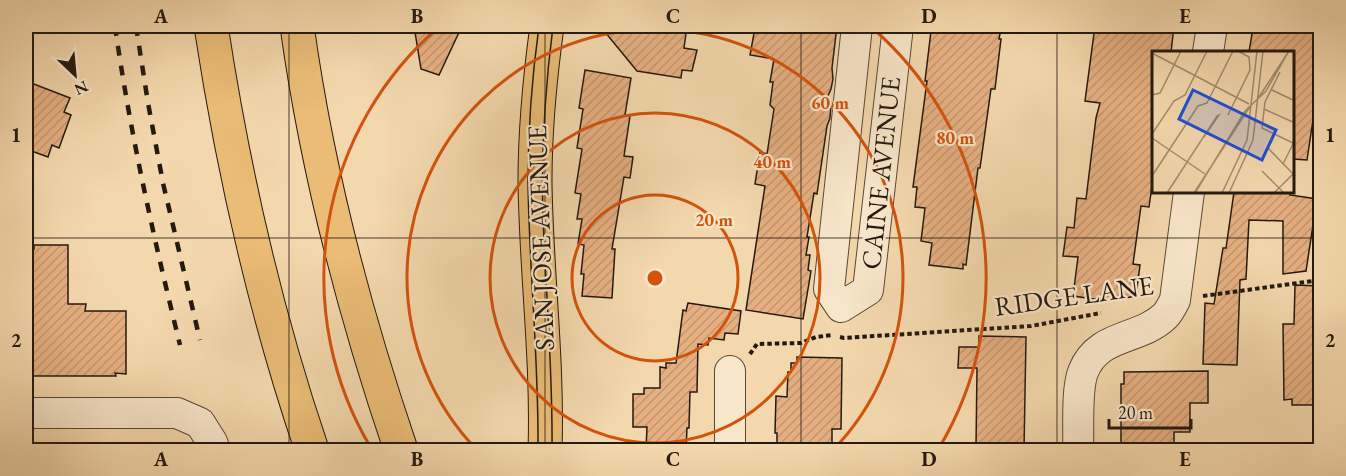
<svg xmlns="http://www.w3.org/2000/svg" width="1346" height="476" font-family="'EB Garamond',serif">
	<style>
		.building { fill: url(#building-hatch); stroke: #24190f; stroke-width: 1.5 }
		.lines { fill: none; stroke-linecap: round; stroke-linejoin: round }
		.minor-casing { stroke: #584936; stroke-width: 32 }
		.major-casing { stroke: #24190f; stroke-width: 35 }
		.highway-casing { stroke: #24190f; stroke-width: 35 }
		.path { stroke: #24190f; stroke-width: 4; stroke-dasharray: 4.5 3; stroke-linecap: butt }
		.minor { stroke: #f8e6ca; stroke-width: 30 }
		.major { stroke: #eabc76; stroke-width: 33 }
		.highway { stroke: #eabc76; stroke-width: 33 }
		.tram { stroke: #24190f; stroke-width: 1.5 }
		.rail { stroke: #24190f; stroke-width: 4.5; stroke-dasharray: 10 10; stroke-linecap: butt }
		.grid { fill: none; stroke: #24190f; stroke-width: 1.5; stroke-opacity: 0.55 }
		.ring { fill: none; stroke: #d4530c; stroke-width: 3 }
		.labels { text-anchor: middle; stroke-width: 4.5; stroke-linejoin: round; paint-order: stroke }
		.street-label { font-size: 27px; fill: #24190f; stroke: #f8e6ca }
		.inset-road { fill: none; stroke: #a18c6e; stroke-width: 1.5 }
		.view { fill: #1d4ed8; fill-opacity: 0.15; stroke: #1d4ed8; stroke-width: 3 }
		.inset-edge { fill: none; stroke: #24190f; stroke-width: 3 }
		.centre { fill: #d4530c; stroke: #f8e6ca; stroke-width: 3 }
		.ring-label { font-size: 18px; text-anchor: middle; font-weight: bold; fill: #d4530c; stroke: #f8e6ca; stroke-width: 4.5; stroke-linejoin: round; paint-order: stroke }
		.neatline { fill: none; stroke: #24190f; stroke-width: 2 }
		.grid-label { font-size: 20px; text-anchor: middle; font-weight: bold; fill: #24190f }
	</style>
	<defs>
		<pattern id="building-hatch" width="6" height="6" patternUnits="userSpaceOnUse" patternTransform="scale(1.5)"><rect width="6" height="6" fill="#e6af81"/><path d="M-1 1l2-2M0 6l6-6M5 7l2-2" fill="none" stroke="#c5966e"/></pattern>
	</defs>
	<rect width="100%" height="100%" fill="#f4d8ad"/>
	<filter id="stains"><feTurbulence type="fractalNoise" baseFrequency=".00333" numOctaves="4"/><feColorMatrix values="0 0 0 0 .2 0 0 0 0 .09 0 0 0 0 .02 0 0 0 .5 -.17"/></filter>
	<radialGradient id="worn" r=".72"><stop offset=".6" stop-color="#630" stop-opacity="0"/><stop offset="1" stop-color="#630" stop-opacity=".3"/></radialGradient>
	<g class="building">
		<path d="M414,26H462L439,75L421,69Z"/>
		<path d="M600,26H687L684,48L697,50L692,71L682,70L681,78L637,71Z"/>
		<path d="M773,26H837L832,68L833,79L831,89L827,98L831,105L830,118L827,126L817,194L814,193L807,237H809L806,255H810L808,270L811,271L803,319L746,310L765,186L755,184L760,152L767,154L774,109L770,105L773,82H770L774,59L750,55L755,28L772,31Z"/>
		<path d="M935,26H976L1001,28L999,39H1001L995,89H991L980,168H978L966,265L963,264V269L929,265L932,243L921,241L925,208L915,207L917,187H913L927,81H925L931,31H935Z"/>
		<path d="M1095,26H1174L1171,52H1154V172L1149,207L1141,206L1133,264L1140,265L1136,296L1108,301L1073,296L1078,257L1063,256L1067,227L1074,228L1077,198L1086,199L1096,118L1100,103L1085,101Z"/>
		<path d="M1269,26H1320V73L1307,160L1293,159V52H1249L1253,28L1268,31Z"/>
		<path d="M585,70L631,78L625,115L630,116L624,156L633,157L630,178L624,177L612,249H615L612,298L582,296L584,274H581L584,245L578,244L582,219H577L581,194L575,193L582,149L577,148L583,109L579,108Z"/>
		<path d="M26,81L70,98L64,112L71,115L59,148L52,145L48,157L26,149Z"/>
		<path d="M1234,192H1291L1290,195L1317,199L1306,271L1283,274V221L1249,220L1246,279L1240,280L1237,365L1203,364L1205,303L1214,304L1223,248H1226Z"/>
		<path d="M34,245H68V304H86L85,311H126V374L115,373L116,376H26V249H34Z"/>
		<path d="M1295,285L1320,286V405H1292V399L1284,400L1283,324H1294Z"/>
		<path d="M688,303L741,311L738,334L725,333L724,340L709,338L708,345L698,344L697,392H690L689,428H687L686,450H646L647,427H633V394H644V388H660V367L666,368V363H676L683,310L686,311Z"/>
		<path d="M979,336L1026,337L1024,450H979V447H976L977,368H958L959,347H979Z"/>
		<path d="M797,357L842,358L841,429H832V450H777V433H775L776,396L787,397L788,372H791V363H797Z"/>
		<path d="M1208,371V403H1190V432H1174V450H1121V384H1124V372Z"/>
	</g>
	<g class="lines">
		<g class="minor-casing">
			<g id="minor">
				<path d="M857,26L829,289L841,307L868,290L898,26"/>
				<path d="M1208,52L1212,26"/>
				<path d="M26,413H177L200,423L212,442L215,450"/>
				<path d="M730,450V371"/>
				<path d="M1078,450C1079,430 1076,390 1083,372C1098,333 1139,341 1165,316C1169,312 1172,306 1175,300L1189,192"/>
			</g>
		</g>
		<g class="major-casing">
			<path id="major" d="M545,450C548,360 536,271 535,181C535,128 540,77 547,26"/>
		</g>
		<g class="highway-casing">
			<g id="highway">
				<path d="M211,26C233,170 265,312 312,450"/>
				<path d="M297,26C317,170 354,312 401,450"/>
			</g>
		</g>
		<g class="path">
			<path d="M1203,296L1320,280"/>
			<path d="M840,337L844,338L1031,326L1101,313"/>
			<path d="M750,354L757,344L801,343L816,337L832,335"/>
		</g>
		<use href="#minor" class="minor"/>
		<use href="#major" class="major"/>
		<use href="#highway" class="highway"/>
		<g class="tram">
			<path d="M538,450C539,360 529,271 528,181C528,129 532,77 539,26"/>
			<path d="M552,450C553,373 546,295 543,217C541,153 545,89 553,26"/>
		</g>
		<g class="rail">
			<path d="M115,26C130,133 154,239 180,345"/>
			<path d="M136,26L148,103L163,183L200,340"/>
		</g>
	</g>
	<path class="grid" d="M289,26V450M545,26V450M801,26V450M1057,26V450M26,238H1320"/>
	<g class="ring">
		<circle cx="655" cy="278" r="83"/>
		<circle cx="655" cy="278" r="165"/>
		<path d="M477 450A248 248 0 1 1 833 450"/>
		<path d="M371 448A331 331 0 0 1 440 26M870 26A331 331 0 0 1 939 448"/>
	</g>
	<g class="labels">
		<g class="street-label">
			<text transform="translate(881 173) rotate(-84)" y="9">CAINE AVENUE</text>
			<text transform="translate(541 238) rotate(-92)" y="9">SAN JOSE AVENUE</text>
			<text transform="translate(1074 296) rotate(-8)" y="9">RIDGE LANE</text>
		</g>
	</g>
	<g transform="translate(1152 51)">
		<rect width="142" height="142" fill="#f4d8ad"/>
		<path class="inset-road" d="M0,2L97,53M128,21L113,51L110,77L141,92M120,39L143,50M0,44L8,42L29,0M105,49L137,0M112,58L143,72M76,64L98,19L97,6L86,0M0,83L22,50L33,44L55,0M0,87L53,123M116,97L143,125M131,113L143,89M110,120L132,142M0,125L46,55L55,52L81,0M15,142L65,65L67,64L52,86M42,142L99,54M43,142L93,60L114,40L137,0M70,142L95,89L105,0M77,142L101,89L111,0M122,142L142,122"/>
		<path class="view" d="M41,39L124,79L110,109L27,68Z"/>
		<rect width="142" height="142" class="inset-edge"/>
	</g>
	<circle cx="655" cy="278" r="9" class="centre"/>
	<g class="ring-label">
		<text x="830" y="109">60 m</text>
		<text x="955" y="144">80 m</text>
		<text x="772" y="168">40 m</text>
		<text x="714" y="226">20 m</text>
	</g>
	<rect width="1346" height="476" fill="none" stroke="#f4d8ad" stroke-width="66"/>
	<g transform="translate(75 75) rotate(154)" stroke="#f8e6ca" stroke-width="4.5" paint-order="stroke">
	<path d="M0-4.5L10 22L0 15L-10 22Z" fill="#24190f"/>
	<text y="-9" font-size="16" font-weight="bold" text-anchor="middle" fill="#24190f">N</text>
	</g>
	<path d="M1109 419v9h82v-9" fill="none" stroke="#24190f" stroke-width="3"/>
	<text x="1118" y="419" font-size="18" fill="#24190f" stroke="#f8e6ca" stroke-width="4.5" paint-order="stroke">20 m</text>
	<rect x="33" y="33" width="1280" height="410" class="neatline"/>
	<g class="grid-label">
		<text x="161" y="23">A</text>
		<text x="417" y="23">B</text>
		<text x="673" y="23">C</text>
		<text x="929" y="23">D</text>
		<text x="1185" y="23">E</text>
		<text x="16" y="142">1</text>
		<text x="1330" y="142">1</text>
		<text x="16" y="347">2</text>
		<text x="1330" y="347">2</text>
		<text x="161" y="466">A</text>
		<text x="417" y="466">B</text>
		<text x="673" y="466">C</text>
		<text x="929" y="466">D</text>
		<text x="1185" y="466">E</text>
	</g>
	<rect width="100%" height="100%" filter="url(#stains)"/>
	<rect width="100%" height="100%" fill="url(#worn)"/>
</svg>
